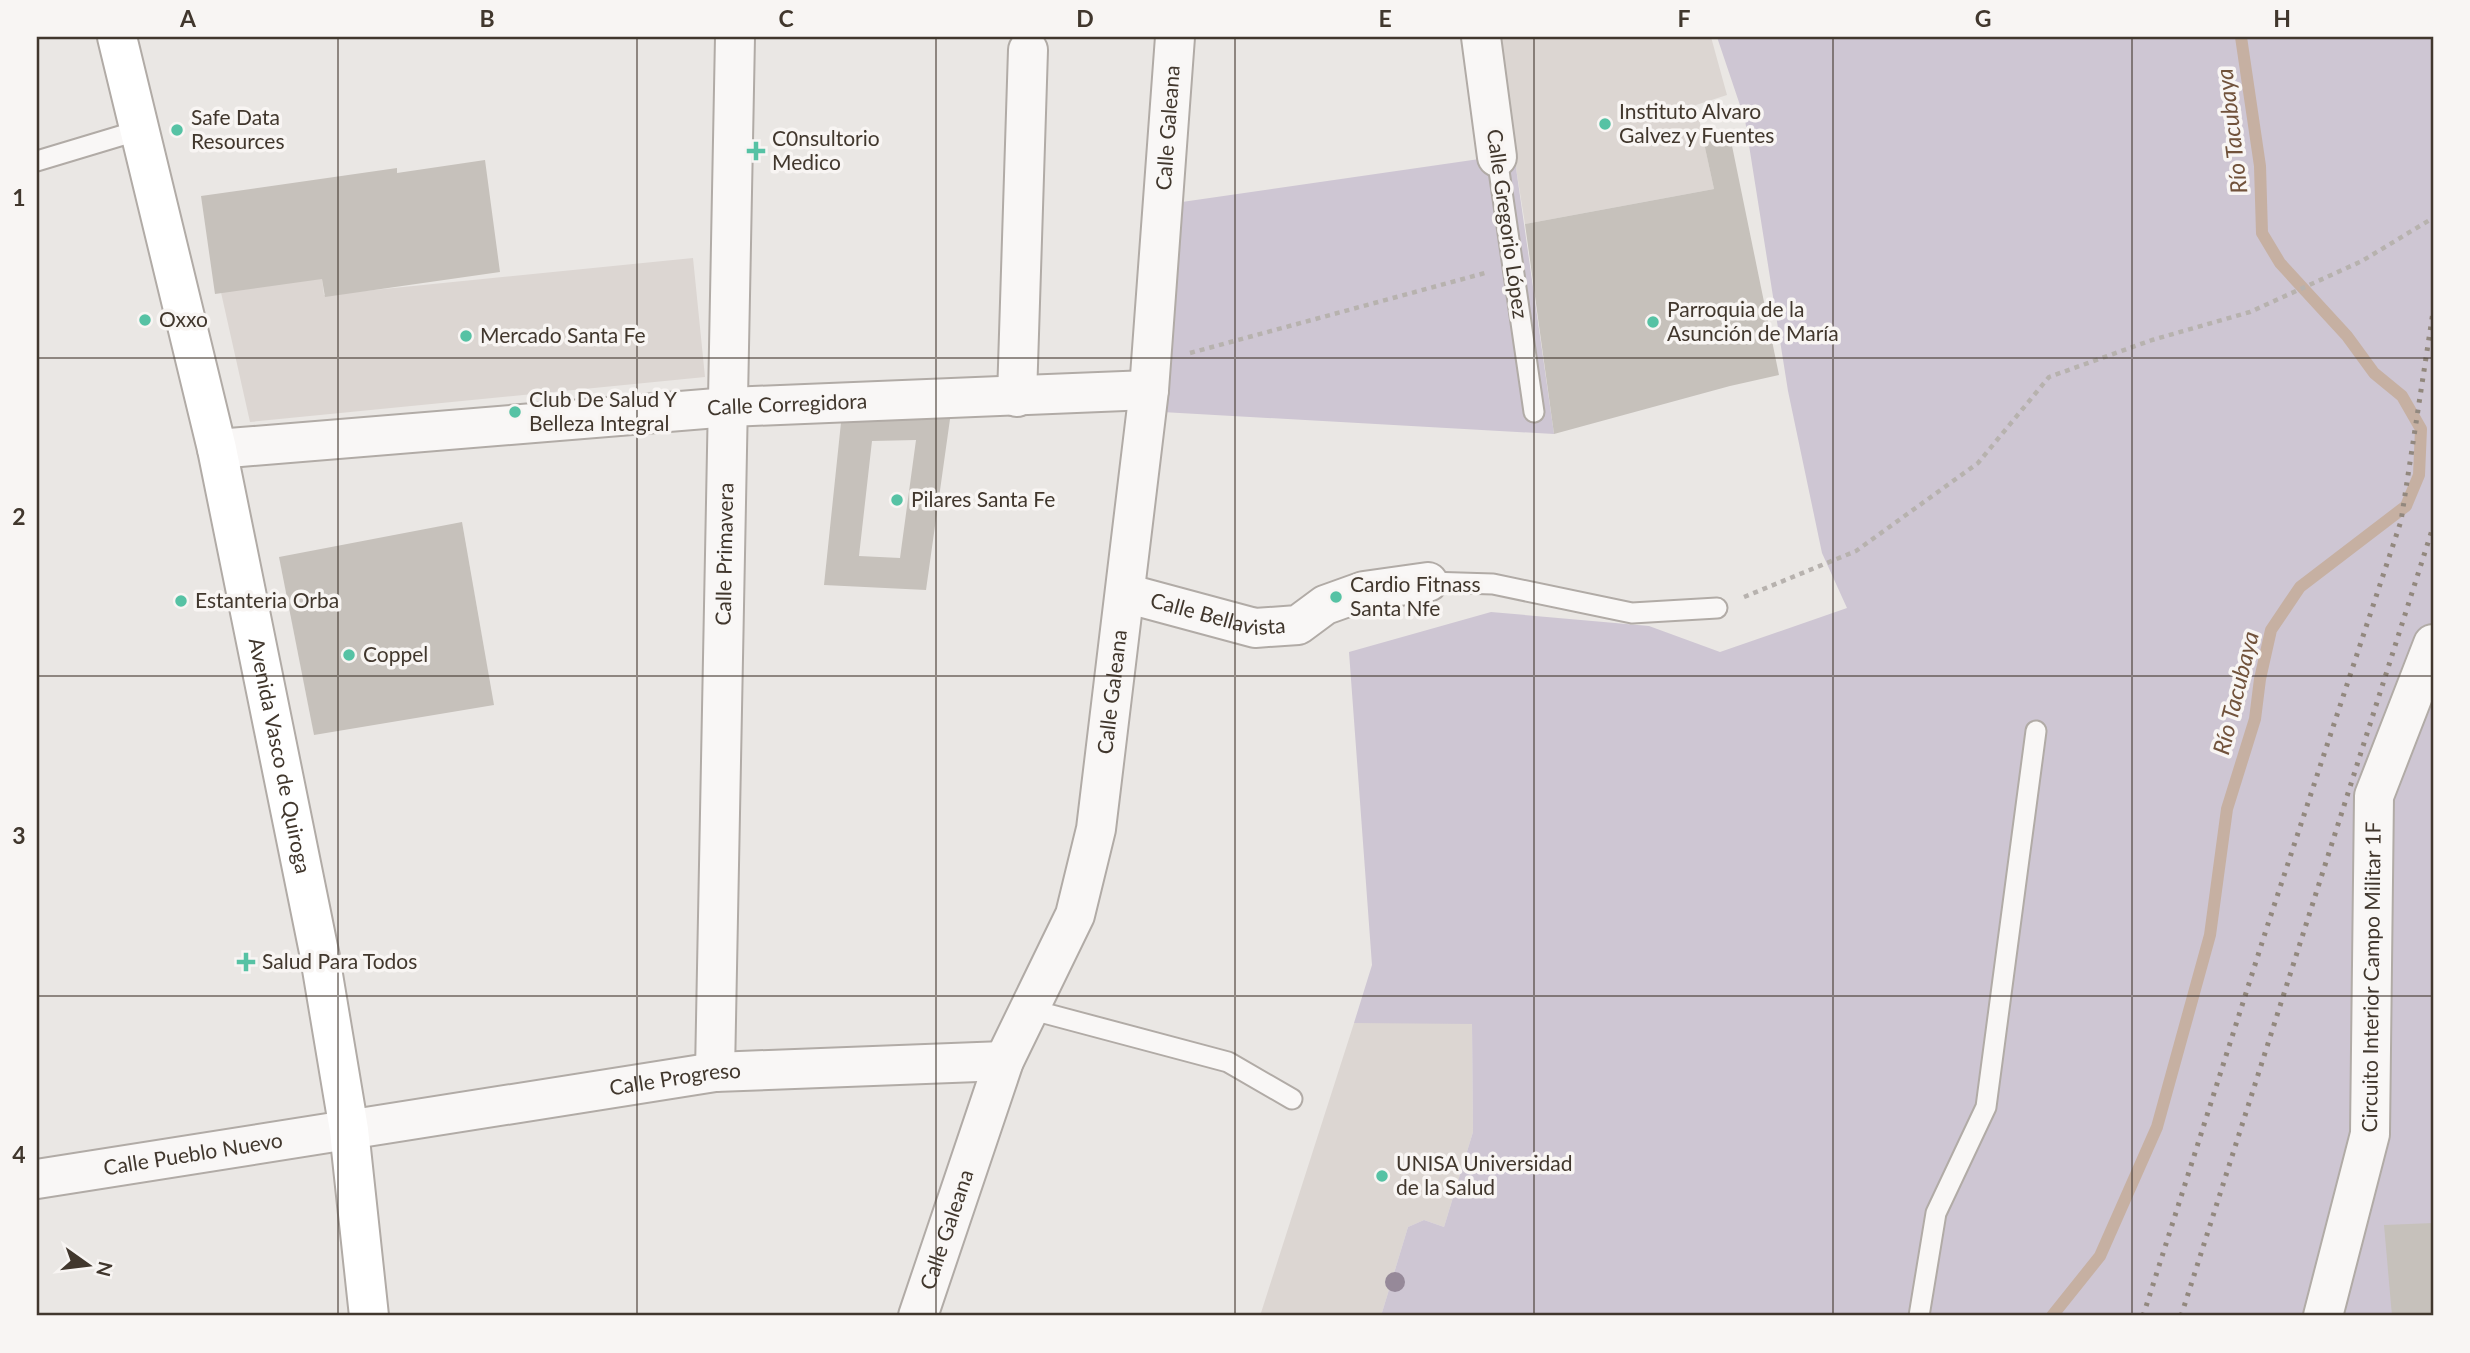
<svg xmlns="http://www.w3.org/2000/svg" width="2470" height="1353" font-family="Lato,sans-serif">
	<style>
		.built { fill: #dcd6d2 }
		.green { fill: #cec6d3 }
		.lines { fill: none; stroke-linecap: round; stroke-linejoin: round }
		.stream { stroke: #c6b0a2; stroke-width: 12 }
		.building { fill: #c6c1bb; fill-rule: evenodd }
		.service-casing { stroke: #b1aba6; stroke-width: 23 }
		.minor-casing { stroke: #b1aba6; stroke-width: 42 }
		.secondary-casing { stroke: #b1aba6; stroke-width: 42 }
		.path { stroke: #b7b2ae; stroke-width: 4.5; stroke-dasharray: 5 5; stroke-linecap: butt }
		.service { stroke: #f9f7f6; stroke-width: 19 }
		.minor { stroke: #f9f7f6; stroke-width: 38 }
		.secondary { stroke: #fff; stroke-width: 38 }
		.rail { stroke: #92887e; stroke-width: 5; stroke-dasharray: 3.5 7; stroke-linecap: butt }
		.tree { fill: #968999 }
		.grid { fill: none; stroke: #41372d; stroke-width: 2; stroke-opacity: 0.55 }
		.poi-dot { fill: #56c2a4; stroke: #f8f5f3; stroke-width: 2.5 }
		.labels { text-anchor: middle; stroke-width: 7; stroke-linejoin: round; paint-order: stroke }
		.poi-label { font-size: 21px; fill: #41372d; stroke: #f8f5f3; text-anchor: start }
		.street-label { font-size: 21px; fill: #41372d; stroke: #f8f5f3 }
		.water-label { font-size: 23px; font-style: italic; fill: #71523b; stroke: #f8f5f3 }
		.neatline { fill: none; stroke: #41372d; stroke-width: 2.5 }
		.grid-label { font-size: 23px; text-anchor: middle; font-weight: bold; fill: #41372d }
	</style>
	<rect width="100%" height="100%" fill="#eae7e4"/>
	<g class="built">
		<path d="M1495,37H1711L1727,95L1696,105L1714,189L1525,224Z"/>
		<path d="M693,258L705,377L250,422L220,288L322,278L324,295Z"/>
		<path d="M1354,1023H1472L1473,1132L1444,1227L1424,1220L1408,1227L1381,1316H1260Z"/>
	</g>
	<g class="green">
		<path d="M1717,37H2433V1316H1381L1408,1227L1424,1220L1444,1227L1473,1132L1472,1024L1354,1023L1372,965L1349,652L1491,612L1649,626L1720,652L1847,608L1822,553L1788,391L1745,120Z"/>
		<path d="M1514,154L1554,434L1162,412L1175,203Z"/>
	</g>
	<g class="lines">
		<path class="stream" d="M2052,1316L2100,1256L2157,1127L2210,935L2227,809L2255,719L2260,679L2271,630L2300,587L2406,506L2419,475L2421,429L2402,396L2374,373L2347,336L2280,263L2262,233L2260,166L2241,37"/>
	</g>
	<g class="building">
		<path d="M1730,136L1779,375L1730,386L1554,434L1525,224L1714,189L1704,143Z"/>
		<path d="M485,160L500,272L325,297L322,279L215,294L201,196L397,168V173Z"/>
		<path d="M951,412L926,590L824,585L842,413ZM916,440L900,558L859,556L872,441Z"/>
		<path d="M462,522L494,705L314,735L279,557Z"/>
		<path d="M2433,1223V1316H2392L2384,1225Z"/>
	</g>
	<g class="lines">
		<g class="service-casing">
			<g id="service">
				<path d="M1497,157L1534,412"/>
				<path d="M37,161L140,130"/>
				<path d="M1428,582L1493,584L1632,613L1717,608"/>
				<path d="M1029,1009L1228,1062L1292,1099"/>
				<path d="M1919,1316L1936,1213L1986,1107L2036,731"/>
			</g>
		</g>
		<g class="minor-casing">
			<g id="minor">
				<path d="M1481,37L1497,157"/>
				<path d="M1017,397L1028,50"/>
				<path id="s1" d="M217,449L729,407L1149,390"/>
				<path id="s2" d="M1125,593L1255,628L1298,625L1325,605L1364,591L1428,582"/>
				<path id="s3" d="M715,1072L735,37"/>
				<path id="s4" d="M37,1179L715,1072L1004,1061"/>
				<path id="s5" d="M918,1316L1004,1061L1075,915L1096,829L1149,390L1175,37"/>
				<path id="s6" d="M2323,1316L2370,1134L2374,796L2433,644"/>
			</g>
		</g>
		<g class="secondary-casing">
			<g id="secondary">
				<path id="s7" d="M117,37L217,449L320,957L349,1130L369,1316"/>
			</g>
		</g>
		<g class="path">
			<path d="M1190,353L1485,273"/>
			<path d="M1744,597L1856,551L1978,463L2049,377L2152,340L2250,312L2362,261L2433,218"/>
		</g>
		<use href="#service" class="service"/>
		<use href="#minor" class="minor"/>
		<use href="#secondary" class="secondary"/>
		<g class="rail">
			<path d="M2143,1316L2268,924L2401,521L2433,312"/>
			<path d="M2181,1316L2433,527"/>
		</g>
	</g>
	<circle class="tree" cx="1395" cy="1282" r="10"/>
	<path class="grid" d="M338,37V1316M637,37V1316M936,37V1316M1235,37V1316M1534,37V1316M1833,37V1316M2132,37V1316M37,358H2433M37,676H2433M37,996H2433"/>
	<g class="poi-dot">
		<circle cx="1605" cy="124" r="7"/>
		<circle cx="177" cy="130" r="7"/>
		<path d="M752.5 140.5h7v7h7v7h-7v7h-7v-7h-7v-7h7z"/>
		<circle cx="145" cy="320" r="7"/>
		<circle cx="1653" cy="322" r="7"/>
		<circle cx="466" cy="336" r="7"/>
		<circle cx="515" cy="412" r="7"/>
		<circle cx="897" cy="500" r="7"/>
		<circle cx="1336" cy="597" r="7"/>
		<circle cx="181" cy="601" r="7"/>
		<circle cx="349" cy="655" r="7"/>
		<path d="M242.5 951.5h7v7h7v7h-7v7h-7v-7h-7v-7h7z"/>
		<circle cx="1382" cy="1176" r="7"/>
	</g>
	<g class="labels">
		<g class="poi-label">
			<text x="1619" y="119">Instituto Alvaro<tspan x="1619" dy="24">Galvez y Fuentes</tspan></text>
			<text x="191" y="125">Safe Data<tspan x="191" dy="24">Resources</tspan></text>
			<text x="772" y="146">C0nsultorio<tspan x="772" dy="24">Medico</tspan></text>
			<text x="1667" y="317">Parroquia de la<tspan x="1667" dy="24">Asunción de María</tspan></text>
			<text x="159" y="327">Oxxo</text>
			<text x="480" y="343">Mercado Santa Fe</text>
			<text x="529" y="407">Club De Salud Y<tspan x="529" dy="24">Belleza Integral</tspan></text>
			<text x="911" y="507">Pilares Santa Fe</text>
			<text x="1350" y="592">Cardio Fitnass<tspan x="1350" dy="24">Santa Nfe</tspan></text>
			<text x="195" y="608">Estanteria Orba</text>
			<text x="363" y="662">Coppel</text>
			<text x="262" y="969">Salud Para Todos</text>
			<text x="1396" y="1171">UNISA Universidad<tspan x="1396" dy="24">de la Salud</tspan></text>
		</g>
		<g class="street-label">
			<text dy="7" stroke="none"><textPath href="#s5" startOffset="1225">Calle Galeana</textPath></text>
			<text transform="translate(1507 224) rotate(82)" y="7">Calle Gregorio López</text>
			<text dy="7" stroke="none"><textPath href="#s1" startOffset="572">Calle Corregidora</textPath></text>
			<text dy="7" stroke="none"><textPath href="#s3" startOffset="518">Calle Primavera</textPath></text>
			<text dy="7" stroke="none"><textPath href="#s2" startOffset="96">Calle Bellavista</textPath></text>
			<text dy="7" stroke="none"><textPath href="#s5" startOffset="658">Calle Galeana</textPath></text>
			<text dy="7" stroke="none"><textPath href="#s7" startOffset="737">Avenida Vasco de Quiroga</textPath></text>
			<text dy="7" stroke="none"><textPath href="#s6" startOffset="345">Circuito Interior Campo Militar 1F</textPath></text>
			<text dy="7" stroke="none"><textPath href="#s4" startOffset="646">Calle Progreso</textPath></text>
			<text dy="7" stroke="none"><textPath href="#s4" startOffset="158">Calle Pueblo Nuevo</textPath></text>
			<text dy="7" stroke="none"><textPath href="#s5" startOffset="91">Calle Galeana</textPath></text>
		</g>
		<g class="water-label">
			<text transform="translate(2232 131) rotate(-97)" y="8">Río Tacubaya</text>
			<text transform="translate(2236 693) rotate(-76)" y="8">Río Tacubaya</text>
		</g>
	</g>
	<rect width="2470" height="1353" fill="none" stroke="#f8f5f3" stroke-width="77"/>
	<g transform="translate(88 1265) rotate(104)" stroke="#f8f5f3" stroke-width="5" paint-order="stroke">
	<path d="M0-5L12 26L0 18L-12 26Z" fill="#41372d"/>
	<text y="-10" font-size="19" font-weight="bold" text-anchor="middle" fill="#41372d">N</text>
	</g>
	<rect x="38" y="38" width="2394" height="1276" class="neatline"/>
	<g class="grid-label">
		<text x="188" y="27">A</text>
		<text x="487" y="27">B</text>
		<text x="786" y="27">C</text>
		<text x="1085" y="27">D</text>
		<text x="1385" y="27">E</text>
		<text x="1684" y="27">F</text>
		<text x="1983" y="27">G</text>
		<text x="2282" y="27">H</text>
		<text x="19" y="206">1</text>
		<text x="19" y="525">2</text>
		<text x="19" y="844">3</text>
		<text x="19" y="1163">4</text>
	</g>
</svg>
